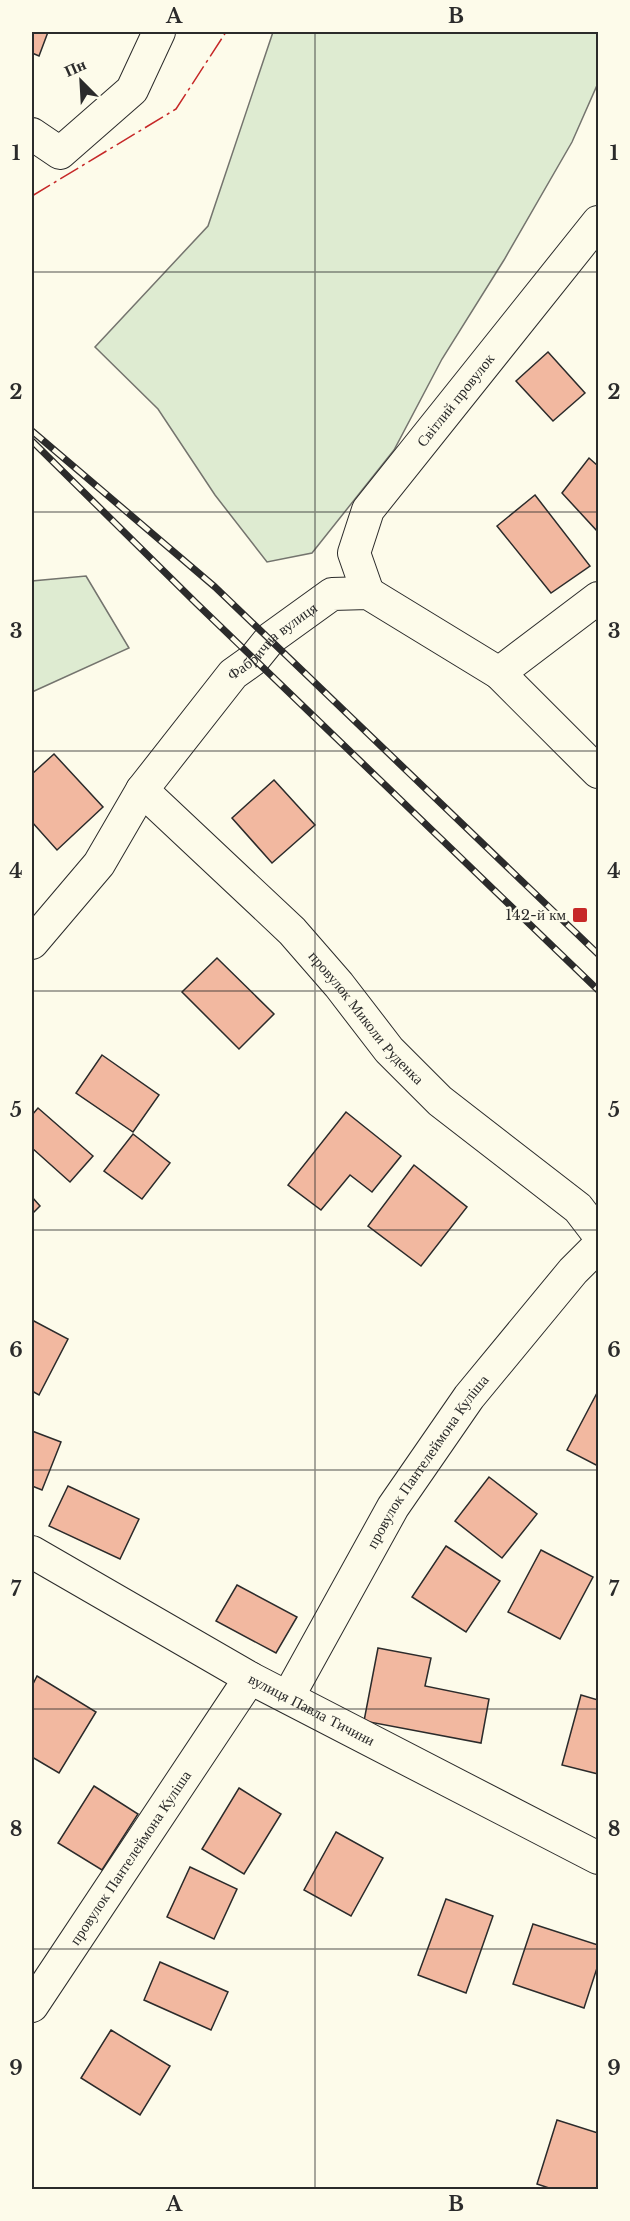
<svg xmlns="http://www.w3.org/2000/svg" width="630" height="2221" font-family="'Libre Baskerville',serif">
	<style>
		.green { fill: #deebd1; stroke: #74746e; stroke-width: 1.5 }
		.building { fill: #f2b8a0; stroke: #2b2b2b; stroke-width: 1.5 }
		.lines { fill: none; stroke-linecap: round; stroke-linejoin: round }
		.street-casing { stroke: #2b2b2b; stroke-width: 34 }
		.street { stroke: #fdfbea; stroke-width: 32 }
		.rail-casing { stroke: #2b2b2b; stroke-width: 7 }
		.rail { stroke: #fdfbea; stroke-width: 4.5; stroke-dasharray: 14; stroke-linecap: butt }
		.power { stroke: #c62828; stroke-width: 1.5; stroke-dasharray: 21 4.5 3 4.5; stroke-linecap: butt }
		.grid { fill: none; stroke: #2b2b2b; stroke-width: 1.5; stroke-opacity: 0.55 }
		.poi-dot { fill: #c62828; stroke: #fdfbea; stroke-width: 2 }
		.labels { text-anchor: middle; stroke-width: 4.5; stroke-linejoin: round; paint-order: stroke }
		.street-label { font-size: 15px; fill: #2b2b2b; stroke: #fdfbea }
		.poi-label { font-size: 15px; fill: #2b2b2b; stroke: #fdfbea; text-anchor: end }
		.neatline { fill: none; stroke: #2b2b2b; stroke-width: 2 }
		.grid-label { font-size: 20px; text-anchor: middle; font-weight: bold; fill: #2b2b2b }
	</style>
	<rect width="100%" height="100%" fill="#fdfbea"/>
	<g class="green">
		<path d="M273,32H598V83L572,142L504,260L442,359L394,450L312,553L267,562L215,495L158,409L95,347L208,226Z"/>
		<path d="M86,576L129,648L32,692V581Z"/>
	</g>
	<g class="building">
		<path d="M32,32H48L39,56L32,53Z"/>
		<path d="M548,352L585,393L553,421L516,381Z"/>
		<path d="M589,458L598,466V532L562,493Z"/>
		<path d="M535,495L590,566L551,593L497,526Z"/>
		<path d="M54,754L103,807L57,850L32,822V774Z"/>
		<path d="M274,780L315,825L272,863L232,818Z"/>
		<path d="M217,958L274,1014L239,1049L182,992Z"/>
		<path d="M102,1055L159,1095L133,1132L76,1093Z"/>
		<path d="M38,1108L93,1156L70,1182L32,1148V1115Z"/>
		<path d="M346,1112L401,1156L372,1192L350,1175L321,1210L288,1185Z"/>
		<path d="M133,1134L170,1163L142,1199L104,1171Z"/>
		<path d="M414,1165L467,1207L421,1266L368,1226Z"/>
		<path d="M32,1197L40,1206L32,1214Z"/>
		<path d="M32,1320L68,1339L39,1395L32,1391Z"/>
		<path d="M598,1391V1466L567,1450Z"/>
		<path d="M32,1431L61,1442L42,1490L32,1486Z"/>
		<path d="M489,1477L537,1514L502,1558L455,1521Z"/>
		<path d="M68,1486L139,1519L120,1559L49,1526Z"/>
		<path d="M446,1546L500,1581L466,1632L412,1597Z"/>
		<path d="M541,1550L593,1577L560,1639L508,1612Z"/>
		<path d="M237,1585L297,1617L276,1653L216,1621Z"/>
		<path d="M378,1648L431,1658L425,1686L489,1699L481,1743L364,1721Z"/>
		<path d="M37,1676L96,1712L59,1773L32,1757V1686Z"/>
		<path d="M581,1695L598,1700V1774L562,1765Z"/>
		<path d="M94,1786L138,1814L102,1870L58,1843Z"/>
		<path d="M239,1788L281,1814L244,1874L202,1849Z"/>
		<path d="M336,1832L383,1858L351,1916L304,1890Z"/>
		<path d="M190,1867L237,1889L214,1939L167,1917Z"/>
		<path d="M446,1899L493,1916L466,1993L418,1975Z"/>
		<path d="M533,1924L598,1945V1965L584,2008L513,1984Z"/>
		<path d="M160,1962L228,1992L211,2030L144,2000Z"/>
		<path d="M111,2030L170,2066L140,2115L81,2078Z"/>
		<path d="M557,2120L598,2133V2190H555L537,2184Z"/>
	</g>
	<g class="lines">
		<g class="street-casing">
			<g id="street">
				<path d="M32,134L60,153L132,90L159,32"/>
				<path id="s1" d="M368,593L354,553L368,510L598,222"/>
				<path d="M499,673L598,772"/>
				<path id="s2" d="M142,790L292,931L339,985L389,1050L440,1101L578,1208L598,1234"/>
				<path id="s3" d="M32,943L99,864L142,790L233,674L254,659L271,638L332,594L368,593L499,673L598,598"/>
				<path id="s4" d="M32,1552L250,1678L598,1858"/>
				<path id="s5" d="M288,1697L393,1507L469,1397L573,1271L598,1246"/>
				<path id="s6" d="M32,2006L250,1678"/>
			</g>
		</g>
		<use href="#street" class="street"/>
		<g class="rail-casing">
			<g id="rail">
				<path d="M32,431L215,587L598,954"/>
				<path d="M32,441L196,603L598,990"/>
			</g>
		</g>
		<use href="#rail" class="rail"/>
		<path class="power" d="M32,196L176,109L226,32"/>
	</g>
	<path class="grid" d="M315,32V2190M32,272H598M32,512H598M32,751H598M32,991H598M32,1230H598M32,1470H598M32,1709H598M32,1949H598"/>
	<rect class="poi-dot" x="572" y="907" width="16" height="16" rx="3"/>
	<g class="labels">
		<g class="street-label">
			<text dy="5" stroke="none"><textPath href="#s1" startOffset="228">Світлий провулок</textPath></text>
			<text dy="5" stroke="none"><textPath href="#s3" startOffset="388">Фабрична вулиця</textPath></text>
			<text dy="5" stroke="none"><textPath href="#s2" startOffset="320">провулок Миколи Руденка</textPath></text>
			<text dy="5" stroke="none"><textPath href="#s5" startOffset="274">провулок Пантелеймона Куліша</textPath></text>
			<text dy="5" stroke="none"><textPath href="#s4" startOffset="321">вулиця Павла Тичини</textPath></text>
			<text dy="5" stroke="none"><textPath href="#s6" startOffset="178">провулок Пантелеймона Куліша</textPath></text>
		</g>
		<g class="poi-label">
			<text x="566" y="920">142-й км</text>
		</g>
	</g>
	<rect width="630" height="2221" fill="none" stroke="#fdfbea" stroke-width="66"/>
	<g transform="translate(81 81) rotate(336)" stroke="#fdfbea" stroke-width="4.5" paint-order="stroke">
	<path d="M0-4.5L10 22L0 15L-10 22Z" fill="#2b2b2b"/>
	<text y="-9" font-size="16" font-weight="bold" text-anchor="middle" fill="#2b2b2b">Пн</text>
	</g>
	<rect x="33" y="33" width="564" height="2155" class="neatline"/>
	<g class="grid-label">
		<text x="174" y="23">A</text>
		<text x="456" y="23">B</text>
		<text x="16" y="160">1</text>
		<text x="614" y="160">1</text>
		<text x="16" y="399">2</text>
		<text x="614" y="399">2</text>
		<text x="16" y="638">3</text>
		<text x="614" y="638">3</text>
		<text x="16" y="878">4</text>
		<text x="614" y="878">4</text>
		<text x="16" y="1117">5</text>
		<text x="614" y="1117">5</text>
		<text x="16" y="1357">6</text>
		<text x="614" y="1357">6</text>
		<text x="16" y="1596">7</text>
		<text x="614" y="1596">7</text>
		<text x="16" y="1836">8</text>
		<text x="614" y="1836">8</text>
		<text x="16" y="2075">9</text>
		<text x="614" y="2075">9</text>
		<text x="174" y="2211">A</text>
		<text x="456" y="2211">B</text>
	</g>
</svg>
